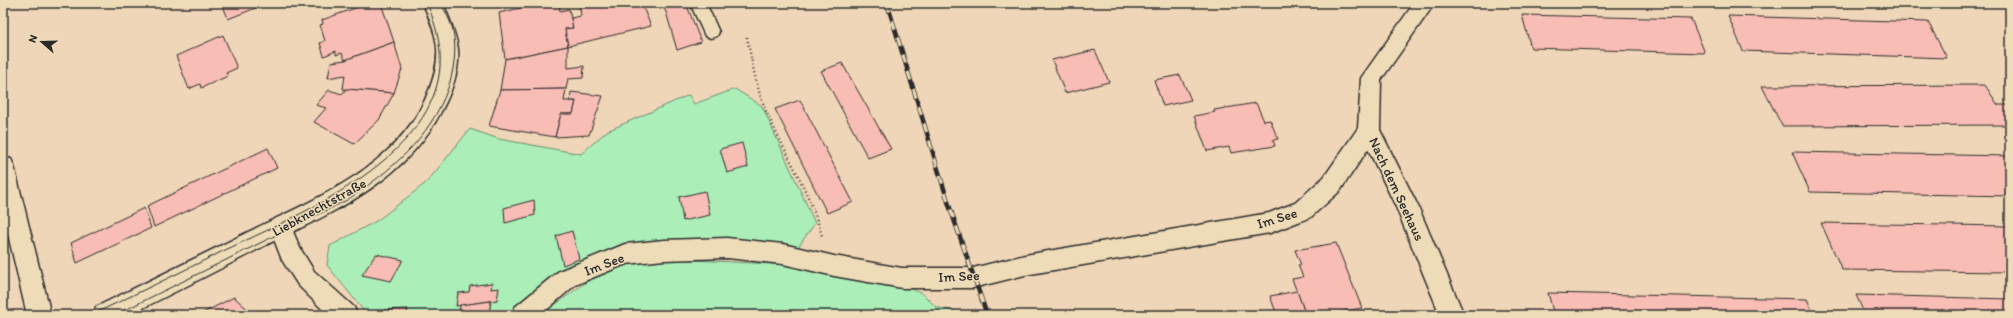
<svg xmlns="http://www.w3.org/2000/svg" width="2013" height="318" font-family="Itim,sans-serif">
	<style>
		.green { fill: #abeeb8; stroke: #6b8c72 }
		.building { fill: #f8bdb4; stroke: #2b2b2b }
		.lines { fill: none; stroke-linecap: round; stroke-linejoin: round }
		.service-casing { stroke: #2b2b2b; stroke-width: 3 }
		.minor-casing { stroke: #2b2b2b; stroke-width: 3 }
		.tertiary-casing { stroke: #2b2b2b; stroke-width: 3 }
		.path { stroke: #2b2b2b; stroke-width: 2.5; stroke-dasharray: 1 3; stroke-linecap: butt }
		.service { fill: #eedcb9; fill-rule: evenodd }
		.minor { fill: #eedcb9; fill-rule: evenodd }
		.tertiary { fill: #eedcb9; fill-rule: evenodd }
		.tram { stroke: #2b2b2b; stroke-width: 1 }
		.rail-casing { stroke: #2b2b2b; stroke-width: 4.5 }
		.rail { stroke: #eedcb9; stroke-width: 3; stroke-dasharray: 9; stroke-linecap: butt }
		.labels { text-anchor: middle; stroke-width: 3; stroke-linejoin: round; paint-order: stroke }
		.street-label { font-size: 14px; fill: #2b2b2b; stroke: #eedcb9 }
	</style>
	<rect width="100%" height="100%" fill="#f0d6b8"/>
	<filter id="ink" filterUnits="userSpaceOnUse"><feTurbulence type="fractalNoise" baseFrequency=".025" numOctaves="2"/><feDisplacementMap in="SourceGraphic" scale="8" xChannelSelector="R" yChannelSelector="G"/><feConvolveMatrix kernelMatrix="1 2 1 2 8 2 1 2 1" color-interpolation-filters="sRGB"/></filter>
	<g filter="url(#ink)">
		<g class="green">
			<path d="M735,89L762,106L815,223L794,253L662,245L553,278L508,315H367L327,265L330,246L378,220L427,182L470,129L499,139L581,154L607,131L689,95L694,104Z"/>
			<path d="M673,259L792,265L900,285L922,293L936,307L957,312L959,315H541L597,274L635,263Z"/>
		</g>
		<g class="building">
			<path d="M222,3H262L263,5L228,19Z"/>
			<path d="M369,3H381L394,42L345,60L342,53L336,55V51L324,56L320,43L325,41L320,25L323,24L322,20Z"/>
			<path d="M541,3H559L560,11L569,9L573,28L565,29L568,46L505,59L499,13Z"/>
			<path d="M579,3H641L651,26L568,46L565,29L573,28L571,18L581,16Z"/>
			<path d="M661,3H686L701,42L677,50L666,12Z"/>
			<path d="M1522,15L1691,19L1705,53L1531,48Z"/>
			<path d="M1728,16L1928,22L1947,58L1743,51Z"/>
			<path d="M223,35L237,68L226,73L228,76L201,88L200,84L189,89L176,56Z"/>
			<path d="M394,42L402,69L394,93L343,89L345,75L328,78L331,62L345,60Z"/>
			<path d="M568,46V68L584,66L583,78L568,79L566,89L500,90L505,59Z"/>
			<path d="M1095,50L1109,82L1065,93L1052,60Z"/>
			<path d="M842,63L891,149L868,158L821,71Z"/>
			<path d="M1180,75L1191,100L1163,106L1154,80Z"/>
			<path d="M1985,85L1998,105H2010V125L1782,126L1762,86Z"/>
			<path d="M346,89L394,93L379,120L354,144L314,122L326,108L316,105L329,90L342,94Z"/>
			<path d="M566,89L564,101H576L573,114H561L555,137L489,126L500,90Z"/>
			<path d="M571,92L603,96L589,135L555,137L561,114H573L576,101H570Z"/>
			<path d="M800,100L853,202L827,213L775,109Z"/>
			<path d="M1256,103L1264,121L1270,120L1278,139L1273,140L1275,146L1231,153L1229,147L1207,151L1194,116L1215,112L1214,110Z"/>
			<path d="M742,143L748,167L727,173L720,149Z"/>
			<path d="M268,148L277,168L154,227L147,206Z"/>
			<path d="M1792,152L2010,156V196L1810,192Z"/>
			<path d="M705,191L710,215L683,221L679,197Z"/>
			<path d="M534,200L535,215L505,223L504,208Z"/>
			<path d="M144,208L151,228L77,263L71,243Z"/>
			<path d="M1821,223L2010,226V272L1842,270Z"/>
			<path d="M572,231L579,259L563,265L556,236Z"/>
			<path d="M1336,243L1362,308L1324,315H1306L1292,279L1303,277L1298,265H1301L1295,250Z"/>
			<path d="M376,254L403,260L391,281L362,275Z"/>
			<path d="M492,283L491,289L499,288L497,300L456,306L458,293L469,292L470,286Z"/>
			<path d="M1297,291L1305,313L1277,315L1270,296Z"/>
			<path d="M1548,293L1807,299L1814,315H1554Z"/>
			<path d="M1856,295L2010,299V315H1865Z"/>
			<path d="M234,297L254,315H199Z"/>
			<path d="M491,301L489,315H459L460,305Z"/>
			<path d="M408,309L406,315H383L384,310Z"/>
		</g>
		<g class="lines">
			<g class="service-casing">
				<path id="service" d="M690,3H706L719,32L717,36L711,38L705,36Z"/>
			</g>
			<g class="minor-casing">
				<g id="minor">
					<path d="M1414,3H1435L1381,80L1380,130L1418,206L1464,315H1440L1396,207L1368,149L1340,191L1311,217L1270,233L1025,275L973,288H902L834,276L783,264L727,258L664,260L626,264L575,285L541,315H512L515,307L559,271L625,244L664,240L727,238L783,244L834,256L902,268H973L1025,255L1269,213L1295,203L1324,177L1358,128L1361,78Z"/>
					<path d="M3,157L11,159L14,166L51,315H27L3,213Z"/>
					<path d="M281,219L289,222L300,248L314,271L354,307L357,315H328L298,285L282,260L270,229L273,222Z"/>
				</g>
			</g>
			<g class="tertiary-casing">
				<path id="tertiary" d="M423,3H443C449,18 456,33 458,49C460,70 452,91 442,110C405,182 335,211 266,245C221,269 175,292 129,315H93L96,307C147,282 198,257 248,232C315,199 401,166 429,90C434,77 438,64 437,49C436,33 429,18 423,3Z"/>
			</g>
			<path class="path" d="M747,37C752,62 756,87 766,111C785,153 810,192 822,236"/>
			<use href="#service" class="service"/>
			<use href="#minor" class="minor"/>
			<use href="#tertiary" class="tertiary"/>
			<g class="tram">
				<path d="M91,315C134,295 177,274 219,253C288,220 403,173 433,97C446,64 440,35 427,3"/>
				<path d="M115,315L347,200C390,171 430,139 448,88C454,70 457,50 453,31C451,21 445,12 441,3"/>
			</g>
			<g class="rail-casing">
				<path id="rail" d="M887,3L949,205L987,315"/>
			</g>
			<use href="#rail" class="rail"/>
		</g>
	</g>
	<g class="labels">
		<g class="street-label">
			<text transform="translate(1397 189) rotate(65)" y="5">Nach dem Seehaus</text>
			<text transform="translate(319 207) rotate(-29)" y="5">Liebknechtstraße</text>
			<text transform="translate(1277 218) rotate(-17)" y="5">Im See</text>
			<text transform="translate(604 264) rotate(-21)" y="5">Im See</text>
			<text transform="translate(959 276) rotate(-3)" y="5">Im See</text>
		</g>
	</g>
	<rect width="2013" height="318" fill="none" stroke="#eedcb9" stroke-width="16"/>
	<rect x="8" y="8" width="1997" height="302" fill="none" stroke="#2b2b2b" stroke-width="1.5" filter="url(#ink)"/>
	<g transform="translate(42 42) rotate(290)" stroke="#eedcb9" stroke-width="3" paint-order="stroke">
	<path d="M0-3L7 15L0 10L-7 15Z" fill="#2b2b2b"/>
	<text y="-6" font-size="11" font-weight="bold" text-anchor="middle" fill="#2b2b2b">N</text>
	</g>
</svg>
